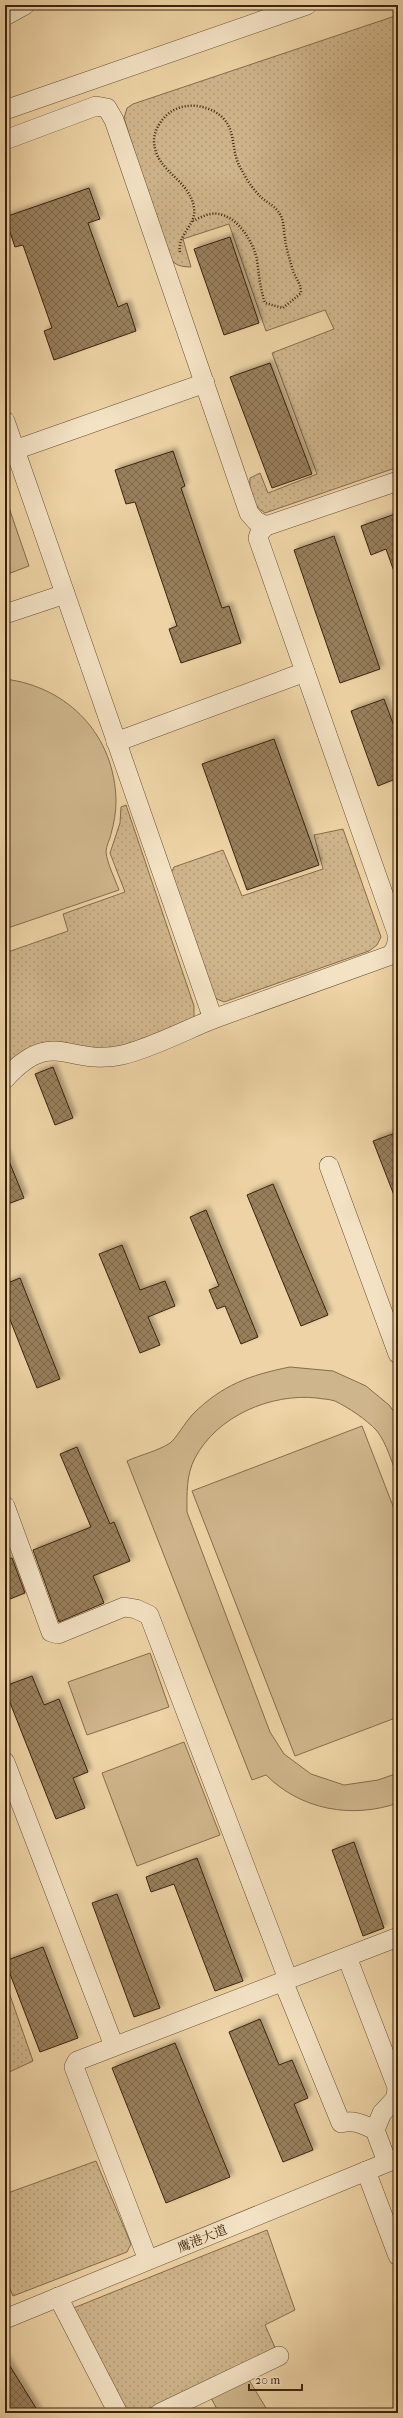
<svg xmlns="http://www.w3.org/2000/svg" width="403" height="2418" font-family="'IM FELL French Canon','Noto Serif SC',serif">
	<style>
		.grass { fill: url(#grass-dots); stroke: #866c4c }
		.pitch { fill: #cfb58b; stroke: #866c4c }
		.building { fill: url(#building-cross-hatch); stroke: #3c230c; filter: url(#shadow) }
		.lines { fill: none; stroke-linecap: round; stroke-linejoin: round }
		.minor-casing { stroke: #684f32; stroke-width: 20 }
		.path { stroke: #3c230c; stroke-width: 2.5; stroke-dasharray: 1 2; stroke-linecap: butt }
		.minor { stroke: #f3e2c4; stroke-width: 19 }
		.labels { text-anchor: middle; stroke-width: 3.5; stroke-linejoin: round; paint-order: stroke }
		.street-label { font-size: 13px; fill: #3c230c; stroke: #f3e2c4 }
	</style>
	<defs>
		<pattern id="grass-dots" width="8" height="8" patternUnits="userSpaceOnUse"><rect width="8" height="8" fill="#cfb58b"/><path d="M2 2h.1M6 6h.1" fill="none" stroke="#b39b77" stroke-width="1.8" stroke-linecap="round"/></pattern>
		<pattern id="building-cross-hatch" width="8" height="8" patternUnits="userSpaceOnUse"><rect width="8" height="8" fill="#987f5c"/><path d="M0 0l8 8M0 8l8-8" fill="none" stroke="#7d684a"/></pattern>
		<filter id="shadow"><feDropShadow dx="3.5" dy="-3.5" stdDeviation="2" flood-color="#0004"/></filter>
	</defs>
	<rect width="100%" height="100%" fill="#edd3a5"/>
	<filter id="stains"><feTurbulence type="fractalNoise" baseFrequency=".005" numOctaves="4"/><feColorMatrix values="0 0 0 0 .2 0 0 0 0 .09 0 0 0 0 .02 0 0 0 .5 -.17"/></filter>
	<radialGradient id="worn" r=".72"><stop offset=".6" stop-color="#630" stop-opacity="0"/><stop offset="1" stop-color="#630" stop-opacity=".3"/></radialGradient>
	<g class="grass">
		<path d="M398,15V467L265,513C251,504 249,494 250,478L260,473L268,493L317,474L272,353L334,329L325,310L266,331L229,224L183,239L191,267C177,267 171,263 165,250L124,118L127,108L133,104Z"/>
		<path d="M126,805L194,1006V1018L183,1027L108,1051L60,1042L29,1048L5,1068V953L68,931L63,914L125,892L110,853L120,823L121,807Z"/>
		<path d="M343,829L381,937L377,945L369,951L224,1002L217,999L209,991L170,875L174,867L223,850L242,896L323,869L314,835Z"/>
		<path d="M5,1981L33,2061L5,2074Z"/>
		<path d="M96,2161L131,2244L127,2252L13,2296L5,2277V2194Z"/>
		<path d="M267,2230L295,2310L265,2325L277,2352L156,2406L138,2412L120,2407L71,2309Z"/>
	</g>
	<g class="pitch">
		<path d="M5,496L29,566L5,575Z"/>
		<path d="M5,679C69,687 115,736 116,801C116,812 114,823 111,834C110,839 106,846 106,852C107,863 115,879 119,890L5,929Z"/>
		<path d="M290,1367L333,1371L366,1386L389,1405L398,1417V1478C392,1463 387,1444 377,1431C366,1419 349,1408 335,1401C329,1399 322,1399 317,1398C271,1393 217,1416 195,1458C186,1475 187,1494 187,1512L270,1732L284,1754L311,1774L344,1785L378,1780L398,1773V1803C352,1819 301,1810 266,1775L252,1780L127,1461C140,1455 158,1451 170,1443C175,1440 186,1421 193,1414C222,1385 250,1375 290,1367Z"/>
		<path d="M362,1426L398,1519V1717L295,1756L192,1491Z"/>
		<path d="M150,1653L169,1707L87,1735L68,1682Z"/>
		<path d="M184,1742L220,1835L137,1866L102,1773Z"/>
		<path d="M246,2375L269,2413H219L210,2396Z"/>
	</g>
	<g class="building">
		<path d="M89,188L100,219L88,223L118,307L127,303L136,331L54,360L44,331L52,328L23,245L15,247L5,217Z"/>
		<path d="M230,237L259,323L224,335L194,249Z"/>
		<path d="M270,363L312,474L272,488L230,377Z"/>
		<path d="M173,451L185,486L181,488L222,608L229,606L241,643L181,663L169,629L177,626L135,502L126,504L115,470Z"/>
		<path d="M398,513V577H396L386,549L371,555L361,526Z"/>
		<path d="M334,536L380,669L340,683L294,550Z"/>
		<path d="M384,699L398,737V778L378,786L351,711Z"/>
		<path d="M274,739L319,865L247,890L202,764Z"/>
		<path d="M53,1067L73,1118L55,1125L35,1074Z"/>
		<path d="M398,1132V1202L397,1203L373,1141Z"/>
		<path d="M5,1151L24,1198L5,1205Z"/>
		<path d="M273,1184L328,1315L301,1326L247,1195Z"/>
		<path d="M206,1210L258,1337L241,1344L225,1306L217,1309L209,1290L219,1286L190,1217Z"/>
		<path d="M122,1245L140,1290L165,1281L175,1306L148,1317L160,1345L140,1353L99,1254Z"/>
		<path d="M20,1278L60,1379L37,1388L5,1307V1284Z"/>
		<path d="M77,1447L110,1524L114,1522L130,1561L93,1576L104,1603L59,1622L33,1550L91,1527L60,1454Z"/>
		<path d="M12,1558L25,1593L5,1601V1561Z"/>
		<path d="M32,1676L44,1705L59,1699L88,1772L73,1778L85,1808L56,1819L5,1690V1686Z"/>
		<path d="M354,1842L384,1928L363,1936L332,1850Z"/>
		<path d="M197,1858L243,1981L215,1991L174,1884L151,1892L146,1877Z"/>
		<path d="M117,1894L160,2008L134,2017L92,1903Z"/>
		<path d="M43,1947L78,2038L40,2052L5,1961Z"/>
		<path d="M260,2019L279,2065L292,2060L308,2098L294,2104L313,2150L283,2162L229,2032Z"/>
		<path d="M175,2043L230,2177L166,2203L112,2068Z"/>
		<path d="M5,2358L39,2413H10L5,2404Z"/>
	</g>
	<g class="lines">
		<g class="minor-casing">
			<g id="minor">
				<path d="M5,16L25,5"/>
				<path d="M5,110L307,5"/>
				<path d="M5,140L96,106L107,108L114,120L249,513L256,521L266,526"/>
				<path d="M5,421L213,1019L391,955L396,947L398,936L258,538L260,532L266,526L398,481"/>
				<path d="M15,450L205,383"/>
				<path d="M5,614L65,594"/>
				<path d="M116,742L305,672"/>
				<path d="M5,1079C53,1026 68,1067 122,1055C149,1049 186,1030 213,1019"/>
				<path d="M329,1166L398,1354"/>
				<path d="M5,1506L51,1632L58,1634L124,1607L136,1609L149,1615L288,1979"/>
				<path d="M5,1762L114,2046"/>
				<path d="M347,1957L397,2087L396,2098L382,2113L375,2130L387,2162"/>
				<path d="M283,1981L341,2123C354,2119 364,2125 375,2130"/>
				<path d="M366,2171L398,2256"/>
				<path d="M148,2260L74,2067L77,2061L398,1937"/>
				<path d="M58,2297L118,2413"/>
				<path d="M5,2319L398,2158"/>
				<path d="M160,2413L279,2356"/>
			</g>
		</g>
		<path class="path" d="M180,252C177,234 197,225 194,208C190,179 155,172 154,141C154,130 162,117 172,111C187,102 209,105 222,117C236,130 231,149 239,165C244,175 251,187 259,195C264,201 272,204 277,210C285,219 283,228 285,238C286,249 290,260 293,271C296,279 301,283 301,293L283,308L265,303C260,288 259,275 257,260C254,243 238,217 219,214C210,212 201,217 193,221"/>
		<use href="#minor" class="minor"/>
	</g>
	<g class="labels">
		<g class="street-label">
			<text transform="translate(202 2238) rotate(-22)" y="5">鹰港大道</text>
		</g>
	</g>
	<rect width="403" height="2418" fill="none" stroke="#edd3a5" stroke-width="20"/>
	<rect x="6" y="6" width="391" height="2406" fill="none" stroke="#3c230c" stroke-width="2"/>
	<rect x="10" y="10" width="383" height="2398" fill="none" stroke="#3c230c"/>
	<path d="M249 2384v6h53v-6" fill="none" stroke="#3c230c" stroke-width="2"/>
	<text x="255" y="2384" font-size="12" fill="#3c230c" stroke="#f3e2c4" stroke-width="3" paint-order="stroke">20 m</text>
	<rect width="100%" height="100%" filter="url(#stains)"/>
	<rect width="100%" height="100%" fill="url(#worn)"/>
</svg>
